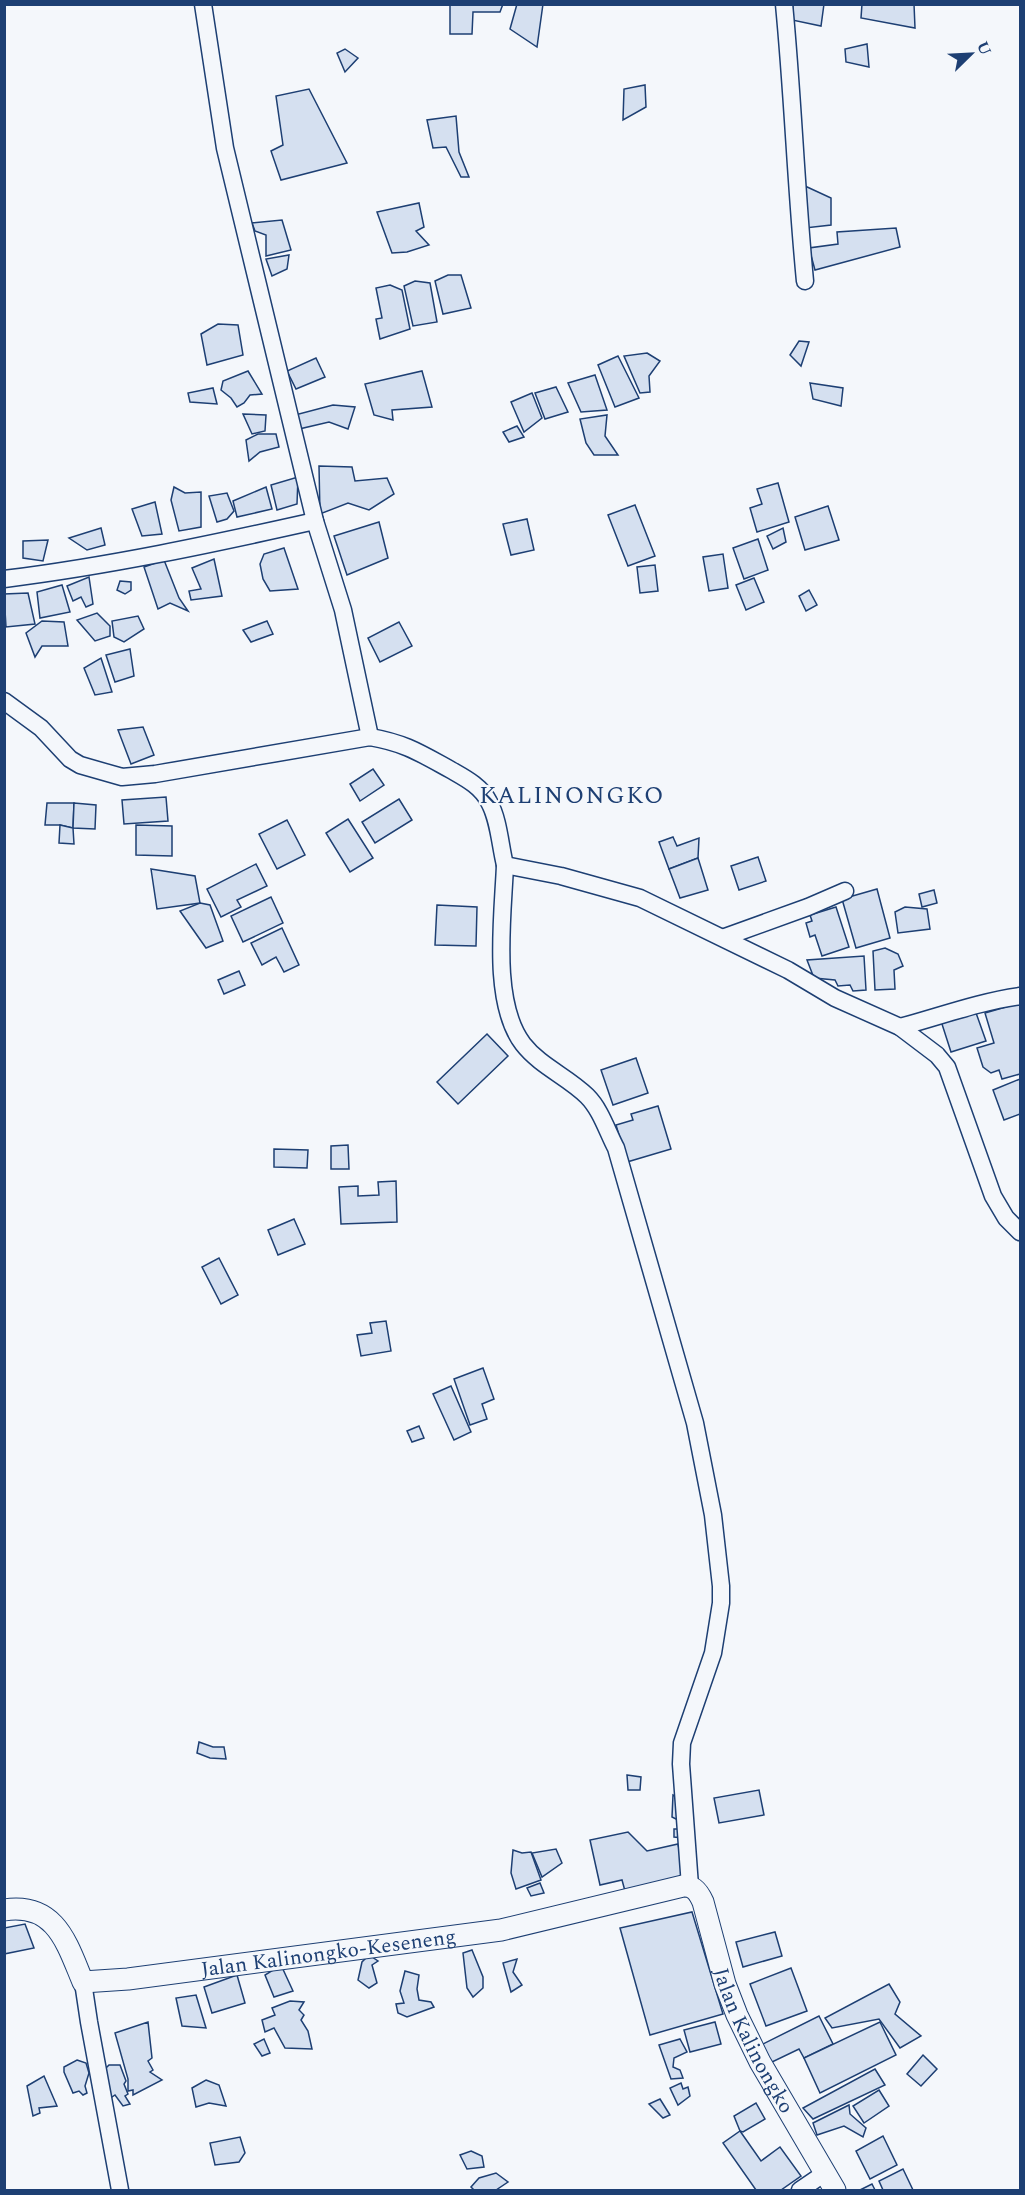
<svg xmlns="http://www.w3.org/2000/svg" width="1025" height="2195" font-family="Spectral,serif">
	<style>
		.building { fill: #d5e0f0; stroke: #1d3f73; stroke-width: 1.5 }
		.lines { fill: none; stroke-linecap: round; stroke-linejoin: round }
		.minor-casing { stroke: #1d3f73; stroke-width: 19 }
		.tertiary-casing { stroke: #1d3f73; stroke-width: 23 }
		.minor { stroke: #f4f7fb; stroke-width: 16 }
		.tertiary { stroke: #f4f7fb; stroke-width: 21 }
		.labels { text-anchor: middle; stroke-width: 4.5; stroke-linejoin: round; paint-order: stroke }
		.street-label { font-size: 21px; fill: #1d3f73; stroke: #f4f7fb }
		.quarter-label { font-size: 24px; letter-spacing: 1.5px; fill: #1d3f73; stroke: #f4f7fb }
	</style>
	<rect width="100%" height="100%" fill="#f4f7fb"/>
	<g class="building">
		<path d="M450,4H503L500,12H473L472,34H450Z"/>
		<path d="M517,4H543L537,47L510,29Z"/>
		<path d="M793,4H824L821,26L792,20Z"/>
		<path d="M862,4H914L915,28L861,18Z"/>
		<path d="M867,44L869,67L846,62L845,49Z"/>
		<path d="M345,49L358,58L345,72L337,53Z"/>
		<path d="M645,85L646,107L623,120L624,89Z"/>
		<path d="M309,89L347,163L281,180L271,151L283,145L276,96Z"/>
		<path d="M456,116L459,152L469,177H461L446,147L433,148L427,120Z"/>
		<path d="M805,186L831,198V225L805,228Z"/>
		<path d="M419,203L424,227L416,231L429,245L407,252L392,253L377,212Z"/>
		<path d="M282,220L291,250L266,256V235L255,231L252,223Z"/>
		<path d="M896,228L900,247L815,270L809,248L838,244L837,232Z"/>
		<path d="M289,255L287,269L272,276L266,259Z"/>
		<path d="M448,275H461L471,308L443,314L435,281Z"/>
		<path d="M415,281L430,283L437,322L413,326L404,286Z"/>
		<path d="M390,285L402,290L410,329L380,339L376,319L382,318L376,288Z"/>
		<path d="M218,324L238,325L243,355L207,365L201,334Z"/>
		<path d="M799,341L809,342L801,366L790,355Z"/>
		<path d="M647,353L660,361L649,376L650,392L640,393L624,356Z"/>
		<path d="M618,356L639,398L615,407L598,365Z"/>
		<path d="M316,358L325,377L296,389L287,371Z"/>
		<path d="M248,371L262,394L250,395L244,403L237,407L231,398L221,390L223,381Z"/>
		<path d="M422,371L432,407L392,410L393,420L374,415L365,384Z"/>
		<path d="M595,375L607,410L581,412L568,383Z"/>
		<path d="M810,383L843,388L841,406L813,399Z"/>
		<path d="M556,387L568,412L545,419L535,393Z"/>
		<path d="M213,388L217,404L190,402L188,393Z"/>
		<path d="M532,393L542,418L524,432L511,402Z"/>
		<path d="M333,405L355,407L348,429L329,422L299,429L295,415Z"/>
		<path d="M243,414L266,415L265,431L252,434Z"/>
		<path d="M607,415L605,436L618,455H594L586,443L580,419Z"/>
		<path d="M517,426L524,437L509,442L503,432Z"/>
		<path d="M258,434H276L279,447L260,452L249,461L246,440Z"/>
		<path d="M319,466L352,467L355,481L387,478L394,494L369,510L348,503L320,514Z"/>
		<path d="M298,477L297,504L277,510L271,485Z"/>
		<path d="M778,483L789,522L757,532L750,508L762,504L757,489Z"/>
		<path d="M174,487L185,493L201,492V527L179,531L171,500Z"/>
		<path d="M266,487L272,509L237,517L233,501Z"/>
		<path d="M227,493L234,511L227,519L217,522L209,496Z"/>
		<path d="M155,502L162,534L142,536L132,509Z"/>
		<path d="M635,505L655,556L628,566L608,515Z"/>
		<path d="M828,506L839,540L805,550L795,517Z"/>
		<path d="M527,519L534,550L511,555L503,524Z"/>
		<path d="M379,522L388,558L347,575L334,536Z"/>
		<path d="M101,528L105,545L87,550L69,538Z"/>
		<path d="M783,528L786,542L773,549L767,536Z"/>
		<path d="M758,539L768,570L744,579L733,548Z"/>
		<path d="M48,540L43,561L23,558V541Z"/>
		<path d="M284,548L298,589L270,591L263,579L260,564L264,554Z"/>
		<path d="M723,554L728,588L709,591L703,557Z"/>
		<path d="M214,559L222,596L191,600L189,591L201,589L192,568Z"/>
		<path d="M164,560L179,598L188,611L170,603L158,609L144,567Z"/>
		<path d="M655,565L658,591L640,593L637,567Z"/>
		<path d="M89,577L93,604L86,607L81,597L73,601L67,586Z"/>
		<path d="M754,578L764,602L746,610L736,585Z"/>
		<path d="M120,581L131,582V590L125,594L117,590Z"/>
		<path d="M62,585L70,612L40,618L37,592Z"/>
		<path d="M809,590L817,605L806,611L799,596Z"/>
		<path d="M28,593L35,624L6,627L4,594Z"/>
		<path d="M97,613L110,626V636L95,641L77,620Z"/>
		<path d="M138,616L144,629L124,642L114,637L112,621Z"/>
		<path d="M42,621L64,622L68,646H42L35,657L26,633Z"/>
		<path d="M267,621L273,634L251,642L243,630Z"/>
		<path d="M399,622L412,646L380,662L368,638Z"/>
		<path d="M130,649L134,676L115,682L106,655Z"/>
		<path d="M101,658L112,692L95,695L84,668Z"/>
		<path d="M143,727L154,755L131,764L118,730Z"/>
		<path d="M373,769L384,785L360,801L350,784Z"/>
		<path d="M166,797L168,821L124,824L122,800Z"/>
		<path d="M399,799L412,820L375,843L362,822Z"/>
		<path d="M47,803H74L73,828L60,825H45Z"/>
		<path d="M74,803L96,805L95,829L73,828Z"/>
		<path d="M348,819L373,858L350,872L326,833Z"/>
		<path d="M287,820L305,855L277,869L259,834Z"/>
		<path d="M60,825L73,828L74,844L59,843Z"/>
		<path d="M136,825L172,826V856L136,855Z"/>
		<path d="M673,837L677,846L699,838L698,858L669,869L659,842Z"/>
		<path d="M758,857L766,881L739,890L731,866Z"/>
		<path d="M698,858L708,890L680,898L669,869Z"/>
		<path d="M256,864L267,886L237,900L241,907L221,917L207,889Z"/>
		<path d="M151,869L195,876L200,903L157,909Z"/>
		<path d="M877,889L890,938L856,948L842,899Z"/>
		<path d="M934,890L937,903L922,907L919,894Z"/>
		<path d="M271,897L283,923L243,942L231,916Z"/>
		<path d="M200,903L210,905L223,941L206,948L180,911Z"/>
		<path d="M437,905L477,907L476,946L435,945Z"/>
		<path d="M836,907L849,947L822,956L815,935L810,937L806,923L812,921L810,915Z"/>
		<path d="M905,907L927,909L930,929L898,933L895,912Z"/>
		<path d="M282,928L299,965L284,972L276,957L262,965L251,943Z"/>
		<path d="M885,948L898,954L903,966L894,970L895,989L875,990L873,951Z"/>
		<path d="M864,956L866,990L853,991L850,985L838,986L835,980L814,978L807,960Z"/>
		<path d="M239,971L245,985L224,994L218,980Z"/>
		<path d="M1020,1003V1074L1002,1079L999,1070L991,1073L983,1067L977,1048L994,1043L985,1013Z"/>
		<path d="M975,1010L986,1041L951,1052L941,1021Z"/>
		<path d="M487,1034L508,1056L458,1104L437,1082Z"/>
		<path d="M636,1058L648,1093L613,1105L601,1070Z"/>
		<path d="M1020,1079V1114L1004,1120L993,1090Z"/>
		<path d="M658,1106L671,1149L627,1162L616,1125L633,1120L631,1114Z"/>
		<path d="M348,1145L349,1169H331V1146Z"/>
		<path d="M274,1149L308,1150L307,1168L274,1167Z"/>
		<path d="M396,1181L397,1222L341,1224L339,1187L358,1186V1196L379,1195L378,1182Z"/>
		<path d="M294,1219L305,1244L278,1255L268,1230Z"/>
		<path d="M219,1258L238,1295L221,1304L202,1267Z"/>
		<path d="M386,1321L391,1351L361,1356L357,1335L372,1333L370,1323Z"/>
		<path d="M483,1368L494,1399L482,1404L487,1419L470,1425L454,1379Z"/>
		<path d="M451,1386L471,1432L454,1440L433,1394Z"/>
		<path d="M419,1426L424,1438L412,1442L407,1431Z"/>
		<path d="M199,1742L213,1747H224L226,1759L210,1758L197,1753Z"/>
		<path d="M627,1775L641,1777L640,1790H628Z"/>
		<path d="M759,1790L764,1815L719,1823L714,1798Z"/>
		<path d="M673,1795L681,1799L682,1822L672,1817Z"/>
		<path d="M674,1829H684L683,1838L674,1837Z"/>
		<path d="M628,1832L647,1851L678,1844L685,1878L625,1891L622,1880L600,1885L590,1840Z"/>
		<path d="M556,1849L562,1863L542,1877L532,1853Z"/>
		<path d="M513,1850L522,1853L531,1852L541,1880L516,1889L511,1873Z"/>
		<path d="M540,1883L544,1893L531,1896L527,1888Z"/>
		<path d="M692,1912L723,2014L650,2035L620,1928Z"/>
		<path d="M25,1924L34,1948L4,1954V1928Z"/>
		<path d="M775,1932L782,1956L743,1967L736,1942Z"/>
		<path d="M472,1950L483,1977V1988L473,1997L467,1988L463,1953Z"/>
		<path d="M369,1955L378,1961L372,1965L377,1983L369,1988L358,1980L362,1962Z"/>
		<path d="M517,1959L513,1972L522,1985L511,1992L503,1963Z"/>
		<path d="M281,1965L293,1991L274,1997L265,1975Z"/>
		<path d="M791,1968L807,2011L766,2026L750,1984Z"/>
		<path d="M405,1971L419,1975L417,1989L419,2000L431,2002L434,2007L407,2017L398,2013L396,2004L404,2003L400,1991Z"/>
		<path d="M237,1975L245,2003L212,2013L204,1987Z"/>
		<path d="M889,1984L900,2002L895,2014L921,2036L900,2048L879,2019L832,2028L825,2018Z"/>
		<path d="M196,1995L206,2028L182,2026L176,1998Z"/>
		<path d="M290,2001L304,2002L299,2010L304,2015L301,2020L308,2031L312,2049L285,2048L274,2028L265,2032L262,2020L275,2015L272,2008Z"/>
		<path d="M819,2016L833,2044L804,2058L799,2049L770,2063L761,2045Z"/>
		<path d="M148,2022L152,2058L148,2061L153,2070L150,2072L162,2080L133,2095V2090L128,2091V2079L115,2033Z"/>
		<path d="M715,2022L721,2044L690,2052L684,2030Z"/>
		<path d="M880,2022L896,2055L820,2093L804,2058Z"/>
		<path d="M264,2039L270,2053L262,2056L254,2044Z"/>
		<path d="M680,2039L687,2052L674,2058L673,2067L680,2070L683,2078L671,2079L659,2045Z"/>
		<path d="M923,2055L937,2069L921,2086L907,2074Z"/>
		<path d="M77,2060L86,2063L89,2073L85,2086L87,2093L83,2095L79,2091L73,2093L64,2072V2067Z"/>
		<path d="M109,2065H120L126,2081L124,2084L128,2094L125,2096L130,2104L123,2106L115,2095L109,2099L101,2073Z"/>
		<path d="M875,2069L885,2085L813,2119L803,2108Z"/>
		<path d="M44,2076L57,2106L39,2108L40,2113L33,2116L27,2086Z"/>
		<path d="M206,2080L219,2085L226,2106L209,2103L196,2107L192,2088Z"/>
		<path d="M681,2083L683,2089L688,2087L690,2096L678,2105L670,2088Z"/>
		<path d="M879,2090L889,2106L864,2123L853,2106Z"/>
		<path d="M660,2099L670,2115L663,2118L649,2104Z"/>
		<path d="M756,2103L765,2119L743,2132L740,2131L734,2116Z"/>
		<path d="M849,2105L850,2114L866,2128L863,2137L844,2126L817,2135L813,2123Z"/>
		<path d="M740,2131L761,2161L780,2147L801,2176L781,2190H756L723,2143Z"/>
		<path d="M883,2136L897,2165L870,2179L856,2151Z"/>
		<path d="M240,2137L245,2153L239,2162L215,2165L210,2143Z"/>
		<path d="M471,2151L482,2156L484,2167L467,2169L460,2155Z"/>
		<path d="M903,2169L913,2190H883L879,2181Z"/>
		<path d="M496,2173L508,2182L496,2190H474L471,2187L479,2178Z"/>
		<path d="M872,2184L875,2190H860Z"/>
	</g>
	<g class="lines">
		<g class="minor-casing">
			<g id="minor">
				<path d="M203,4L225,148L315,521L343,610L370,737"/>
				<path d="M784,4C793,97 796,189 805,281"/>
				<path d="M4,579C109,566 212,544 315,521"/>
				<path d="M4,701L41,728L70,759L80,765L122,777L155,774L370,737C405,743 420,753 451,770C465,778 481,786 489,802C499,820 500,845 505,865L561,876L640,898L788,970L835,998L900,1027L937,1055L947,1067L993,1196L1006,1218L1020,1232"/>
				<path d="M505,865C503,916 491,1002 523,1044C540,1066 568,1077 587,1096C601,1110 607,1131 616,1148L695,1423L713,1515L721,1586V1603L713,1653L682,1743L681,1764L690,1886"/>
				<path d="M725,937L808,907L845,891"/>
				<path d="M900,1027C941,1016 978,1002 1020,996"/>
				<path d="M83,1982L89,2022L120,2190"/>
				<path d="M800,2190L825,2173"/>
			</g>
		</g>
		<g class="tertiary-casing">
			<g id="tertiary">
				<path id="s1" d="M4,1910C56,1902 67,1944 83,1982L128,1979L501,1930L683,1886C694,1885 699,1893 703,1902L725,1984L737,2015L760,2062L835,2190"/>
			</g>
		</g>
		<use href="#minor" class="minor"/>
		<use href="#tertiary" class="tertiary"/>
	</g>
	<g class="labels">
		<g class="street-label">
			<text dy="7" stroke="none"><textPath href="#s1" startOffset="366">Jalan Kalinongko-Keseneng</textPath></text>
			<text dy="7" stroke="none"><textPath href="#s1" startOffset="903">Jalan Kalinongko</textPath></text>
		</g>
		<g class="quarter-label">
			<text x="572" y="803">KALINONGKO</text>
		</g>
	</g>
	<rect width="1025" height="2195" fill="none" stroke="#1d3f73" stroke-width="12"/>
	<g transform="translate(971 54) rotate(66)" stroke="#f4f7fb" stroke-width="4.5" paint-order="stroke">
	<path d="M0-4.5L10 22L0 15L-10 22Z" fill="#1d3f73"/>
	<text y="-9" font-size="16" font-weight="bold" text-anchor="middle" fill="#1d3f73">U</text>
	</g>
</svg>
